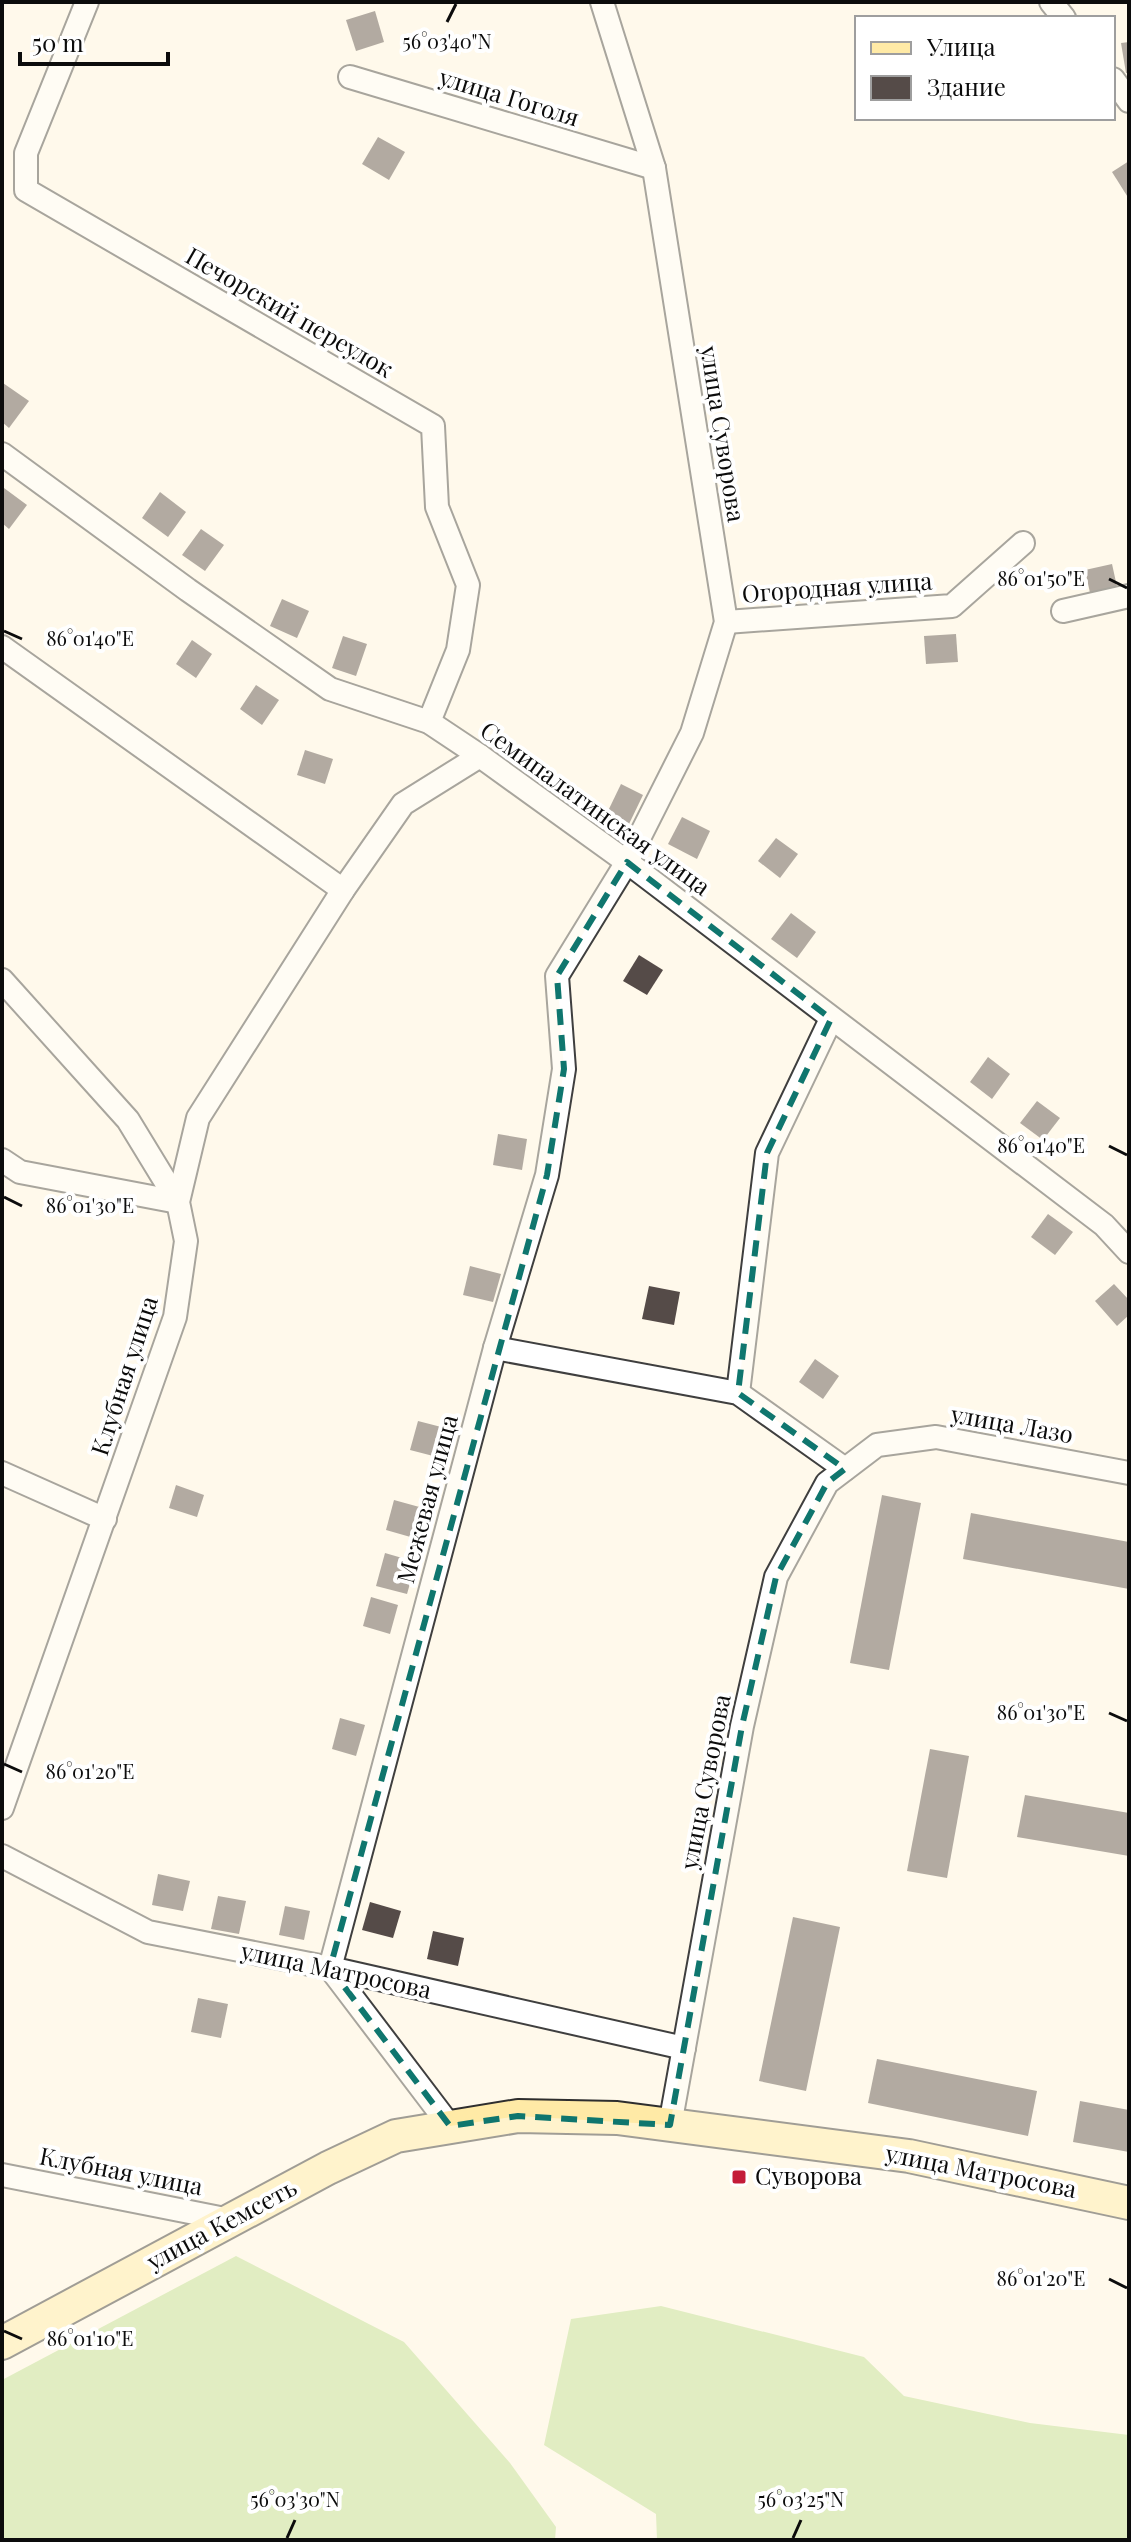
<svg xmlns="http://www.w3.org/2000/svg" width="1131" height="2542" font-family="'Playfair Display',serif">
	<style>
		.forest { fill: #bddd91 }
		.building { fill: #554b48 }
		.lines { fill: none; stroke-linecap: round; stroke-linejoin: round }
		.street-casing { stroke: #3f3f3f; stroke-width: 26 }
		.secondary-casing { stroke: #2e2e2e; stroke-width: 36 }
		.street { stroke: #fff; stroke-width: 22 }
		.secondary { stroke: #ffeaa6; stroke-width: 32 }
		.marked { fill: none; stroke: #0f766e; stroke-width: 6; stroke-dasharray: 16 10; stroke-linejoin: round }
		.ticks { fill: none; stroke: #0c0c0c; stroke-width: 3 }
		.poi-dot { fill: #c41c39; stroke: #fff; stroke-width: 3 }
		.labels { text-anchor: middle; stroke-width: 8; stroke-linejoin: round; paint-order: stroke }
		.street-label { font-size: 24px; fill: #0c0c0c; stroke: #fff }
		.poi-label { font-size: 24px; fill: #0c0c0c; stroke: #fff; text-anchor: start }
		.ticks-label { font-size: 20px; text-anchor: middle; fill: #0c0c0c; stroke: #fff; stroke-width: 8; stroke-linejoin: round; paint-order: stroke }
	</style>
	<rect width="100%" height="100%" fill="#fff9eb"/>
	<g class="forest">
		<path d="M236,2256L404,2342L510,2463L556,2527L555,2540H2V2380Z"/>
		<path d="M661,2306L864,2357L904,2396L1030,2423L1129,2435V2540H657L656,2514L544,2445L571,2319Z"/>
	</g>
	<g class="building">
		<path d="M375,11L384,42L356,51L346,20Z"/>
		<path d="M1129,42V73H1126L1121,43Z"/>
		<path d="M378,137L405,152L389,180L362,164Z"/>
		<path d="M1129,161V199L1112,172Z"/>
		<path d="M3,383L29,401L9,428L2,422Z"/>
		<path d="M4,488L27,505L9,529L2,523Z"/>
		<path d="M160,492L186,512L168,537L142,518Z"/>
		<path d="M201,529L224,545L205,571L182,555Z"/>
		<path d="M1112,564L1119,596L1092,602L1085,570Z"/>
		<path d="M282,599L309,611L297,638L270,626Z"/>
		<path d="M956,634L958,662L926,664L924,636Z"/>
		<path d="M343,636L367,644L356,676L332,668Z"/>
		<path d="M192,640L212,654L196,678L176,664Z"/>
		<path d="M256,685L279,700L262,725L240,709Z"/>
		<path d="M305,750L333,759L325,784L297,775Z"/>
		<path d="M621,784L643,795L629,824L607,813Z"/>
		<path d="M682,817L710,831L697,859L668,844Z"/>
		<path d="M776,838L798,854L780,878L758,861Z"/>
		<path d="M791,913L816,932L797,958L771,939Z"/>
		<path d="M639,955L663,970L647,995L623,981Z"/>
		<path d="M988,1057L1010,1074L992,1099L970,1082Z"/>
		<path d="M1037,1101L1060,1118L1043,1140L1020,1123Z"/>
		<path d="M498,1134L527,1139L522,1170L493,1165Z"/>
		<path d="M1048,1214L1073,1232L1055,1255L1031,1237Z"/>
		<path d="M470,1266L501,1274L493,1302L463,1295Z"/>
		<path d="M1114,1284L1129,1300V1315L1117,1326L1095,1301Z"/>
		<path d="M649,1286L680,1292L674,1325L642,1319Z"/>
		<path d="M815,1359L839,1376L823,1399L799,1382Z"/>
		<path d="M418,1421L449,1429L441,1458L410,1450Z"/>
		<path d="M176,1485L204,1495L197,1517L169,1508Z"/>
		<path d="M882,1495L921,1503L889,1670L850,1663Z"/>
		<path d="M394,1500L423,1508L414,1538L386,1530Z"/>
		<path d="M971,1513L1129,1542V1589L963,1559Z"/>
		<path d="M385,1553L416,1562L407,1594L376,1586Z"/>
		<path d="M371,1597L398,1605L390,1634L363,1626Z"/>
		<path d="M340,1718L365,1725L356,1756L332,1749Z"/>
		<path d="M930,1749L969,1756L947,1878L907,1871Z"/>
		<path d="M1025,1795L1129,1813V1856L1017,1837Z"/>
		<path d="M158,1874L190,1881L183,1911L152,1905Z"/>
		<path d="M218,1896L246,1901L239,1934L211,1929Z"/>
		<path d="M370,1902L401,1911L393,1938L362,1930Z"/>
		<path d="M285,1906L310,1911L304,1940L279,1935Z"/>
		<path d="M793,1917L840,1927L806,2091L759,2081Z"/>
		<path d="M433,1931L464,1938L458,1966L427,1959Z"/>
		<path d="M198,1998L228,2004L221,2038L191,2032Z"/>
		<path d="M877,2059L1037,2091L1028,2136L868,2103Z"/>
		<path d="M1080,2101L1129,2110V2152L1073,2142Z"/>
	</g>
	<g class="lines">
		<g class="street-casing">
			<g id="street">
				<path d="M87,2L26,153V190L433,426L437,507L468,585L458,650L429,722"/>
				<path d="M1051,2L1064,18"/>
				<path d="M350,77L654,168"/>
				<path d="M1113,79L1129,101"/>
				<path d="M2,454L188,590L330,689L429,722L480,756L627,862L1104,1225L1129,1252"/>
				<path d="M1063,611L1129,596"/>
				<path d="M726,622L952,606L1023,543"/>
				<path d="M2,647L343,890"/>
				<path d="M2,980L128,1120L178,1202"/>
				<path d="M2,1160L20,1172L178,1202"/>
				<path d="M495,1348L738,1393L845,1469"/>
				<path d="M738,1393L767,1153L831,1019"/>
				<path d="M2,1473L105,1519"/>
				<path d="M2,1808L175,1317L186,1241L178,1202L198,1118L343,890L403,804L480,756"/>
				<path d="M2,1856L148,1932L330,1968L684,2048"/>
				<path d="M670,2125L742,1726L776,1577L827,1483L877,1445L936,1437L1129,1473"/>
				<path d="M450,2126L330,1968L495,1348L547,1175L564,1069L557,976L627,862L692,733L726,622L654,168L602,2"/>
				<path d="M2,2175L230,2220"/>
			</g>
		</g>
		<g class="secondary-casing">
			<path id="secondary" d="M2,2343L328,2168L396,2136L518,2116L617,2118L909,2156L1129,2203"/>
		</g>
		<use href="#street" class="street"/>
		<use href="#secondary" class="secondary"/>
	</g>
	<path d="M0 0H1131V2542H0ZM627,862L831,1019L767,1153L738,1393L845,1469L827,1483L776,1577L742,1726L670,2125L518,2116L450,2126L330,1968L547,1175L564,1069L557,976Z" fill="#fff9eb" fill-opacity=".55" fill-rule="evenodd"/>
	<path class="marked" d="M627,862L831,1019L767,1153L738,1393L845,1469L827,1483L776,1577L742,1726L670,2125L518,2116L450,2126L330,1968L547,1175L564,1069L557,976Z"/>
	<path class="ticks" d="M447,22L456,4M1109,579L1127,588M4,631L22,639M1109,1146L1127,1155M4,1197L22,1206M1109,1713L1127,1721M4,1764L22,1772M1109,2279L1127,2288M4,2331L22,2339M287,2538L295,2520M793,2538L801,2520"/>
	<rect class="poi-dot" x="731" y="2169" width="16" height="16" rx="4"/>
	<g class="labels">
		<g class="street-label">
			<text transform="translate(509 98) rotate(17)" y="8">улица Гоголя</text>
			<text transform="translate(289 313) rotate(30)" y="8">Печорский переулок</text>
			<text transform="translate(722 434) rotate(81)" y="8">улица Суворова</text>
			<text transform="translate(837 588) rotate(-4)" y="8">Огородная улица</text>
			<text transform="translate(595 809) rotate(36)" y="8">Семипалатинская улица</text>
			<text transform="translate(125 1376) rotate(-72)" y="8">Клубная улица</text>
			<text transform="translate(1012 1425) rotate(10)" y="8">улица Лазо</text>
			<text transform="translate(428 1499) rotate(-75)" y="8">Межевая улица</text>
			<text transform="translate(706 1782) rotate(-79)" y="8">улица Суворова</text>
			<text transform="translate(336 1971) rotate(12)" y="8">улица Матросова</text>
			<text transform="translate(121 2172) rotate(11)" y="8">Клубная улица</text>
			<text transform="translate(981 2172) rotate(11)" y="8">улица Матросова</text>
			<text transform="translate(222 2225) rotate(-28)" y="8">улица Кемсеть</text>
		</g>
		<g class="poi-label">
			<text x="755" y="2185">Суворова</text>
		</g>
	</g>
	<g class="ticks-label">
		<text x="447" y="49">56°03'40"N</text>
		<text x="1041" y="586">86°01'50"E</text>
		<text x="90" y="646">86°01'40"E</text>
		<text x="1041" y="1153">86°01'40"E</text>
		<text x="90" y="1213">86°01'30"E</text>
		<text x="1041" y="1720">86°01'30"E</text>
		<text x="90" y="1779">86°01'20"E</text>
		<text x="1041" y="2286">86°01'20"E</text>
		<text x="90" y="2346">86°01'10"E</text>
		<text x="295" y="2507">56°03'30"N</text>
		<text x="801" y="2507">56°03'25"N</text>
	</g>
	<rect width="1131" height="2542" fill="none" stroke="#0c0c0c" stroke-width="8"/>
	<rect x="855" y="16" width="260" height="104" fill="#ffffff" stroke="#9e9e9e" stroke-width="2"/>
	<rect x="871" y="42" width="40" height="12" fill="#ffeaa6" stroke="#9e9e9e" stroke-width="2"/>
	<text x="927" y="56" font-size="24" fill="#0c0c0c">Улица</text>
	<rect x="871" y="76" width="40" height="24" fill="#554b48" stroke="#9e9e9e" stroke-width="2"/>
	<text x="927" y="96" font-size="24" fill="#0c0c0c">Здание</text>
	<path d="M20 52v12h148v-12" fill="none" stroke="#0c0c0c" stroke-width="4"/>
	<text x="32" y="52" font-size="24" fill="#0c0c0c" stroke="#ffffff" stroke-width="6" paint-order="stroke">50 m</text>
</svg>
